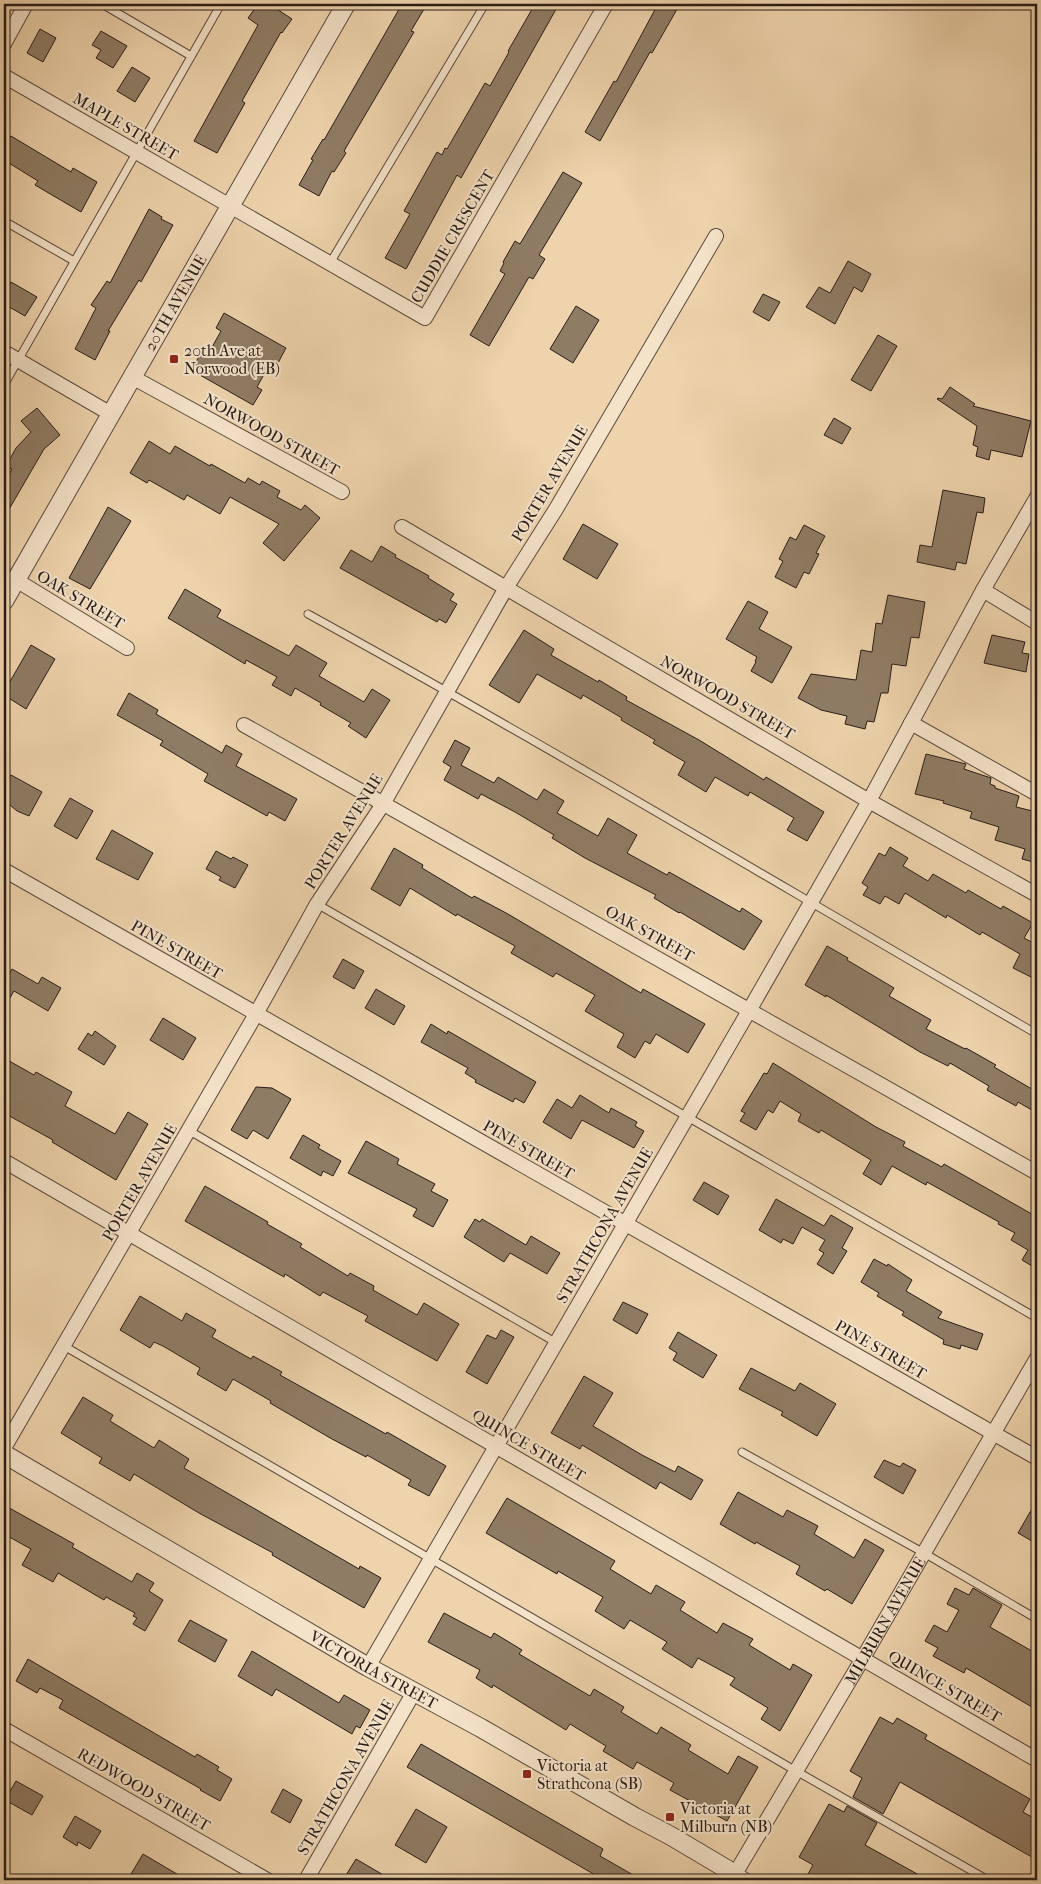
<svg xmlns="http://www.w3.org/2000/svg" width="1041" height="1884" font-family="'IM FELL French Canon',serif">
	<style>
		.building { fill: #8f7c65; stroke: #281d18 }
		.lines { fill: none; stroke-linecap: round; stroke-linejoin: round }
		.service-casing { stroke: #5a4a3d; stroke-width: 9 }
		.minor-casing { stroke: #5a4a3d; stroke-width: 16 }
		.tertiary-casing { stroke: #5a4a3d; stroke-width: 20 }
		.service { stroke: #f4e2c9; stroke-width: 7 }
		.minor { stroke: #f4e2c9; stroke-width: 14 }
		.tertiary { stroke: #f4e2c9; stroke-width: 18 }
		.poi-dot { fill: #8f2418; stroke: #f4e2c9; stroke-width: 2 }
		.labels { text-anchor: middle; stroke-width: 4; stroke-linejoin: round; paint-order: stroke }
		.street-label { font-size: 16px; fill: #281d18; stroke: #f4e2c9 }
		.poi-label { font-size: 16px; fill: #281d18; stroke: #f4e2c9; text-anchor: start }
	</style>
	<rect width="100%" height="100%" fill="#eed3ac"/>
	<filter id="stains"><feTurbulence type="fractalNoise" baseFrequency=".004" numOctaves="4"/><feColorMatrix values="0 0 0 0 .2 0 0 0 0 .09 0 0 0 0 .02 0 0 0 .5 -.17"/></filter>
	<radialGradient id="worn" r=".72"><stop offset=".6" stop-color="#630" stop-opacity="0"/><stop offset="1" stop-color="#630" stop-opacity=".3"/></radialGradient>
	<g class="building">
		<path d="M258,4H269L292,19L282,33L281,32L242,101L245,103L217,153L194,141L258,25L248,18Z"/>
		<path d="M402,4H427L411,31L414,32L344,151L346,153L334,172L332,171L319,196L299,185L313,160L311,159L323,139L324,140Z"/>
		<path d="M535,4H559L461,178L457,175L406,269L385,258L410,214L404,211L437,152L442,155L445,148L447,149L485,83L490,86L509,52L508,51Z"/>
		<path d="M658,4H680L652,53L650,52L600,141L585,132L614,81L616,82Z"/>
		<path d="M40,29L56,38L43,62L27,53Z"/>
		<path d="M101,31L127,46L113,68L96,58L101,50L92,45Z"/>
		<path d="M132,67L150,78L135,102L117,91Z"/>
		<path d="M11,136L71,172L73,168L97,182L81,212L35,185L38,181L4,160V148Z"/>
		<path d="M563,172L582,183L539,255L545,259L533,279L529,277L489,346L470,335L505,274L500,271L504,263L503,262L515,241L520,244Z"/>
		<path d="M149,209L162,217L161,219L173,225L141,282L139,280L108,331H110L95,360L75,349L96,308L91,305L107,281L110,283Z"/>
		<path d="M848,261L871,274L862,292L854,287L835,324L806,307L819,287L830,293Z"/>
		<path d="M11,282L37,297L25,316L4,304V294Z"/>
		<path d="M763,294L780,302L769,321L753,312Z"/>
		<path d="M576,306L599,320L573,363L550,349Z"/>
		<path d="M224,313L286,348L278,363L272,360L257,387L262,390L253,405L191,370L200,355L206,358L221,331L216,328Z"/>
		<path d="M878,335L897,346L871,391L851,380Z"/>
		<path d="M950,387L975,404L973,406L1031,421L1022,457L991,450L989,460L976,456L978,447L973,445L977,426L937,399L938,398L942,399Z"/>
		<path d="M37,408L60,435L44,449L4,518V484L12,469L6,466L16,448L31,432L21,421Z"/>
		<path d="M834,418L851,428L842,444L824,435Z"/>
		<path d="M149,441L170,454L175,446L210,466L211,464L245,483L248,478L260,485L262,481L280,491L277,497L301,510L305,505L320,518L284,561L263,543L279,524L230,497L220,514L187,495L184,500L149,480L147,483L130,473Z"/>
		<path d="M943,490L985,498L983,513L977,512L966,564L957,562L955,570L917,562L920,545L932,547Z"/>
		<path d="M108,507L131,521L90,589L69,578Z"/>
		<path d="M583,524L618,544L597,579L563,559Z"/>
		<path d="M804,525L825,536L816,553L819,554L809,574L804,572L796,588L775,577L783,561L779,559L790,537L796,540Z"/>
		<path d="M381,546L396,555L395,557L429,576L428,578L454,594L450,600L457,604L446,623L439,619L437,622L340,568L351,550L372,562Z"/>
		<path d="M185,589L221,610L217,617L289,656L296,645L327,663L319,676L364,702L372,689L390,700L366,738L348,726L351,723L320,705L321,703L295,688L291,696L272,685L277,677L246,660L245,664L168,618Z"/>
		<path d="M888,595L925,602L919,638L911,637L906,666L892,664L888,693H881L874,722L867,721L865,729L845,724L847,716L821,710L798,698L811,674L856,680L861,650L872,652L876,623L882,624Z"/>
		<path d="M748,601L768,612L759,629L792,647L772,683L751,671L756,662L755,661L757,657L726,639Z"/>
		<path d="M524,630L554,649L551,655L598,682L599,680L627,697L626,700L699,740L764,780L766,777L824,812L807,841L787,830L794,818L750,792L748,796L715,777L706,792L678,775L685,762L653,743L655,740L621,720L622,718L583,695L581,699L537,674L519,703L489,685Z"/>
		<path d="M992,635L1025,642L1022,653L1029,654L1026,672L984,663Z"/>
		<path d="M31,645L55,659L26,709L4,695V692Z"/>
		<path d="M129,693L158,710L156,714L222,753L226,745L242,754L236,766L297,799L285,821L269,812L267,816L204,781L208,774L160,745L163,741L117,715Z"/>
		<path d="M455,740L470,748L461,765L494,783L498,777L537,800L544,789L564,801L557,813L598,836L608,818L637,835L627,853L667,875L669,872L740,912L742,908L762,921L744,950L680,912L679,913L654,898L656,895L585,858L552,838L554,835L515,812L481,794L478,799L444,780L451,767L443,762Z"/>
		<path d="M926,754L966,764L964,769L991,778L990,784L995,786V788L1019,796L1016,807L1037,812V863L1022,859L1025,849L995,840L999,827L970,818L972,812L943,803L944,801L915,794Z"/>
		<path d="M11,775L42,792L29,816L17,811L4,800V787Z"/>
		<path d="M70,798L93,811L77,839L54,826Z"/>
		<path d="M112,830L153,853L138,880L96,859Z"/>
		<path d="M890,847L908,858L903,866L928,881L933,874L966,893L968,890L1001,909L1003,906L1033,923L1024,938L1037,945V980L1013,968L1020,954L982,932L980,935L947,915L946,918L905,893L899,904L885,896L880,904L863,895L868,887L862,883L879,853L885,856Z"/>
		<path d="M394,848L423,865L422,868L472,898L474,896L508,914L641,993L643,989L705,1024L688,1053L656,1034L650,1044L645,1041L635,1058L617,1047L624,1034L585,1011L595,995L556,973L553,977L511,953L515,946L457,914L456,916L410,888L400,906L371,889Z"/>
		<path d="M216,851L231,859L233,857L248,865L235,888L219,880L221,877L206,869Z"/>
		<path d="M827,946L848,958L847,960L894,988L889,996L931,1020L926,1029L965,1049L966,1048L996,1065L994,1067L1037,1092V1113L1018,1102L1016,1106L987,1090L989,1086L950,1063L948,1066L920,1052L826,995V997L805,985Z"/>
		<path d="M343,959L364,971L354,989L333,977Z"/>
		<path d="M12,969L38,984L42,977L61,988L48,1011L14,991L4,1008V982Z"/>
		<path d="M376,989L405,1006L394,1025L365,1008Z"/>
		<path d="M163,1018L196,1038L183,1060L150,1040Z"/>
		<path d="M431,1024L447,1034L448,1031L536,1082L524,1103L515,1098L513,1102L475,1082L476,1080L465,1073L468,1068L421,1042Z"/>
		<path d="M95,1031L116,1046L104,1065L78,1049L88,1033L92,1036Z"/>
		<path d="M4,1058L34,1075L36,1072L72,1092L65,1106L115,1134L128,1112L148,1124L116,1180L52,1142L53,1140L4,1113Z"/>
		<path d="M773,1063L876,1127L905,1142L903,1146L942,1167L944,1164L1037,1217V1269L1022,1260L1028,1250L1011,1240L1015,1233L998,1224L999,1222L927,1182L926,1185L892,1166L881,1185L863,1174L871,1160L821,1130L819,1133L798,1121L801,1114L780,1101L773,1113L768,1110L756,1130L740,1121L745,1113L741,1111L764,1073L767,1074Z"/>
		<path d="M256,1087L272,1088L291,1099L268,1139L253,1130L247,1139L231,1130Z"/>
		<path d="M580,1095L609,1113L611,1108L637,1122L635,1126L644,1131L634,1148L582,1120L571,1139L543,1122L557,1099L572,1108Z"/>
		<path d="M303,1135L320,1145L318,1148L341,1161L333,1176L323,1171L321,1176L290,1158Z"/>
		<path d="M366,1141L399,1159L397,1164L435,1184L431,1191L448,1200L433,1227L413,1216L417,1209L348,1173Z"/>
		<path d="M704,1182L729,1196L718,1215L693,1200Z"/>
		<path d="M205,1186L268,1222L267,1224L302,1244L300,1247L348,1276L350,1273L374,1286L373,1290L417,1315L424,1303L459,1324L437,1361L365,1321L368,1316L323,1292L320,1296L285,1274L284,1277L185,1221Z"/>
		<path d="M776,1199L824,1226L831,1215L853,1228L842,1248L847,1251L833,1274L817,1264L824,1253L819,1250L825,1240L802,1227L793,1244L783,1239L781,1243L759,1230Z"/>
		<path d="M475,1219L480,1222L482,1219L526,1245L531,1236L560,1253L547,1274L510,1253L504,1262L464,1237Z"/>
		<path d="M874,1259L887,1266L888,1264L912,1280L906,1291L942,1312L938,1318L983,1334L977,1350L961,1345L960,1349L943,1344L944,1340L902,1315L904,1312L877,1296L879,1293L861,1282Z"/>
		<path d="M140,1296L182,1321L186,1313L216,1330L212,1337L251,1359L253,1356L282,1372L280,1375L386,1434L387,1432L446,1466L429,1496L408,1485L411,1480L367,1455L366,1457L332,1439L270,1403L271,1401L233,1379L226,1391L197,1374L200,1368L163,1346L154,1342L150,1348L120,1330Z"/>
		<path d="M623,1302L648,1314L637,1334L613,1320Z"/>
		<path d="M501,1330L514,1337L487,1384L466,1372L487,1335L496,1339Z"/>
		<path d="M678,1332L717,1355L703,1378L673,1360L677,1353L669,1348Z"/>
		<path d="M751,1368L795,1391L800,1383L836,1404L817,1436L781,1415L783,1412L739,1389Z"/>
		<path d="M584,1376L613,1393L593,1426L642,1455L675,1472L678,1466L703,1480L691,1500L660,1482L656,1489L582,1445L580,1449L551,1433Z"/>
		<path d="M83,1397L113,1415L110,1421L154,1448L159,1440L189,1459L184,1468L359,1569L360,1566L381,1578L364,1608L272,1555L273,1553L199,1513L134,1474L130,1481L99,1463L102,1458L61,1433Z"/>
		<path d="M884,1460L900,1467L903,1463L916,1470L903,1494L874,1477Z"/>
		<path d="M738,1492L783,1517L787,1510L818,1526L814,1534L854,1558L865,1539L884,1550L852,1604L827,1589L825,1591L796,1574L800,1566L756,1542L755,1544L720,1524Z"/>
		<path d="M507,1498L615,1561L610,1569L651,1594L656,1585L685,1602L680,1610L717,1633L723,1623L753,1639L749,1645L790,1670L793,1664L812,1675L780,1731L761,1719L768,1708L730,1685L735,1678L698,1658L692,1668L662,1649L667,1642L630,1620L624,1629L595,1611L603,1597L558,1571L557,1574L486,1533Z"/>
		<path d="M1037,1500V1544L1018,1533Z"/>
		<path d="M4,1505L74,1544L72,1547L132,1582L137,1573L154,1583L149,1591L163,1600L145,1631L133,1624L137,1618L133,1616L135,1613L106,1597L104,1600L58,1573L53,1582L22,1565L31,1549L4,1534Z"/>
		<path d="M955,1588L969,1595L973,1588L1002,1605L990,1627L1037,1654V1710L966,1668L964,1673L933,1656L938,1648L925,1641L934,1625L947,1632L959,1610L947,1604Z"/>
		<path d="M444,1613L491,1638L494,1633L522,1650L519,1654L590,1696L594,1689L624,1707L621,1712L657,1734L661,1727L691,1745L688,1750L728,1774L738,1756L758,1767L727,1821L670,1790L674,1783L637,1762L633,1769L603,1751L606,1746L570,1724L566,1730L493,1685L492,1688L476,1678L480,1670L428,1642Z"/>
		<path d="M190,1620L227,1640L215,1662L178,1641Z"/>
		<path d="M252,1651L339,1703L344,1695L370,1710L360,1728L356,1726L352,1734L276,1689L272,1696L238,1676Z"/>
		<path d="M28,1659L195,1757L197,1754L219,1767L217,1770L232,1779L220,1801L200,1790L201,1789L59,1708L63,1700L40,1688L37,1693L16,1681Z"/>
		<path d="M880,1717L893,1724L897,1718L927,1735L925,1739L1030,1799L1023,1812L1037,1820V1860L900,1782L883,1814L853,1797L862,1778L850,1771Z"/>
		<path d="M421,1744L603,1849L600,1856L642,1880H604L407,1767Z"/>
		<path d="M16,1781L43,1796L32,1815L5,1800Z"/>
		<path d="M283,1789L302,1800L290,1823L271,1812Z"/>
		<path d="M829,1804L844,1812L847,1806L877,1823L865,1845L928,1880H819L808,1874L813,1865L799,1857Z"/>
		<path d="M416,1809L447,1827L426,1863L395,1845Z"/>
		<path d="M75,1816L101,1831L90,1849L78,1842L77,1846L63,1837Z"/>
		<path d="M143,1854L187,1880H141L131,1874Z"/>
		<path d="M356,1859L392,1880H343Z"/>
	</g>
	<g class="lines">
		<g class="service-casing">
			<g id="service">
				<path d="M102,4L191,56"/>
				<path d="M4,221L74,261"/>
				<path d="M330,263L485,4"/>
				<path d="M4,385L221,4"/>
				<path d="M308,614C554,749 794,894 1037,1034"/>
				<path d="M317,904L1037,1318"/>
				<path d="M188,1130L555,1342"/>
				<path d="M64,1346L796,1771L988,1880"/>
				<path d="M742,1452L924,1553L1037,1619"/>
			</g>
		</g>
		<g class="minor-casing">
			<g id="minor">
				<path d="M4,44L26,4"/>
				<path d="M4,76L425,318L606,4"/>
				<path d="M4,352L111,414"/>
				<path d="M132,377L342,492"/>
				<path d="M402,527L869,801L1037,895"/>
				<path d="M16,580L127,648"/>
				<path d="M983,590L1037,623"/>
				<path d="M911,723L1037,794"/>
				<path d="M244,725L1037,1173"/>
				<path d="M4,870L1037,1458"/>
				<path d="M4,1161L1037,1760"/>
				<path d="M4,1448L256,1014L317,904L383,804L506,588L556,509L716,236"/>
				<path d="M368,1667L750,1009L869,801L983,590L1037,497"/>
				<path d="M4,1729L267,1880"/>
				<path d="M306,1880L414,1692"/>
				<path id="s1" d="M745,1880L735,1874L863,1658L1037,1358"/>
			</g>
		</g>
		<g class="tertiary-casing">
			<g id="tertiary">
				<path id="s2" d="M4,601L346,4"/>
				<path id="s3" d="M4,1454L368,1667L481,1728L635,1817L671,1836L735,1874L731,1880"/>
			</g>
		</g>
		<use href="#service" class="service"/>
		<use href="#minor" class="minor"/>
		<use href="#tertiary" class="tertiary"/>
	</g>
	<g class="poi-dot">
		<rect x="169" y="354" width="10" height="10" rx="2.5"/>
		<rect x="522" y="1769" width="10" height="10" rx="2.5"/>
		<rect x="665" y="1812" width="10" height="10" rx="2.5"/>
	</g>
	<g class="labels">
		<g class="street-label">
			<text transform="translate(126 126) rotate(30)" y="6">MAPLE STREET</text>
			<text transform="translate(452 236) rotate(-60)" y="6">CUDDIE CRESCENT</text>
			<text dy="6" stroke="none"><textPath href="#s2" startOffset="344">20TH AVENUE</textPath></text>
			<text transform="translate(272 434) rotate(29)" y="6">NORWOOD STREET</text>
			<text transform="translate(549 483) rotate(-59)" y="6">PORTER AVENUE</text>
			<text transform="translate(81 599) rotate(31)" y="6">OAK STREET</text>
			<text transform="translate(728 697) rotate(30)" y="6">NORWOOD STREET</text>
			<text transform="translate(343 831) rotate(-58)" y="6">PORTER AVENUE</text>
			<text transform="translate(650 933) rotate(29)" y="6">OAK STREET</text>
			<text transform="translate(177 949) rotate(30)" y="6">PINE STREET</text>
			<text transform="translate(529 1149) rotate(30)" y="6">PINE STREET</text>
			<text transform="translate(139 1182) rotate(-60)" y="6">PORTER AVENUE</text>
			<text transform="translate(604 1225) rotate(-60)" y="6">STRATHCONA AVENUE</text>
			<text transform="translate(881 1349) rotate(30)" y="6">PINE STREET</text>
			<text transform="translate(529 1445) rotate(30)" y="6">QUINCE STREET</text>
			<text dy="6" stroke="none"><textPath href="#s1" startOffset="306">MILBURN AVENUE</textPath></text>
			<text dy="6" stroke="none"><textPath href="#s3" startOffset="428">VICTORIA STREET</textPath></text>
			<text transform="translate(945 1686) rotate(30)" y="6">QUINCE STREET</text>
			<text transform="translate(345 1777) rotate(-60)" y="6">STRATHCONA AVENUE</text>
			<text transform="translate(144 1789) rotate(30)" y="6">REDWOOD STREET</text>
		</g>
		<g class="poi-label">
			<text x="184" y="356">20th Ave at<tspan x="184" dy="18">Norwood (EB)</tspan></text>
			<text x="537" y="1771">Victoria at<tspan x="537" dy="18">Strathcona (SB)</tspan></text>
			<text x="680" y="1814">Victoria at<tspan x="680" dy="18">Milburn (NB)</tspan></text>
		</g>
	</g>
	<rect width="1041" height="1884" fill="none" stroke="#eed3ac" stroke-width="20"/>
	<rect x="5" y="5" width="1031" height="1874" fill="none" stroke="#281d18" stroke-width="2.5"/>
	<rect x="10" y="10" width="1021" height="1864" fill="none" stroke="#281d18"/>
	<rect width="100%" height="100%" filter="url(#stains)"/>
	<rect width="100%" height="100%" fill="url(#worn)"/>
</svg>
